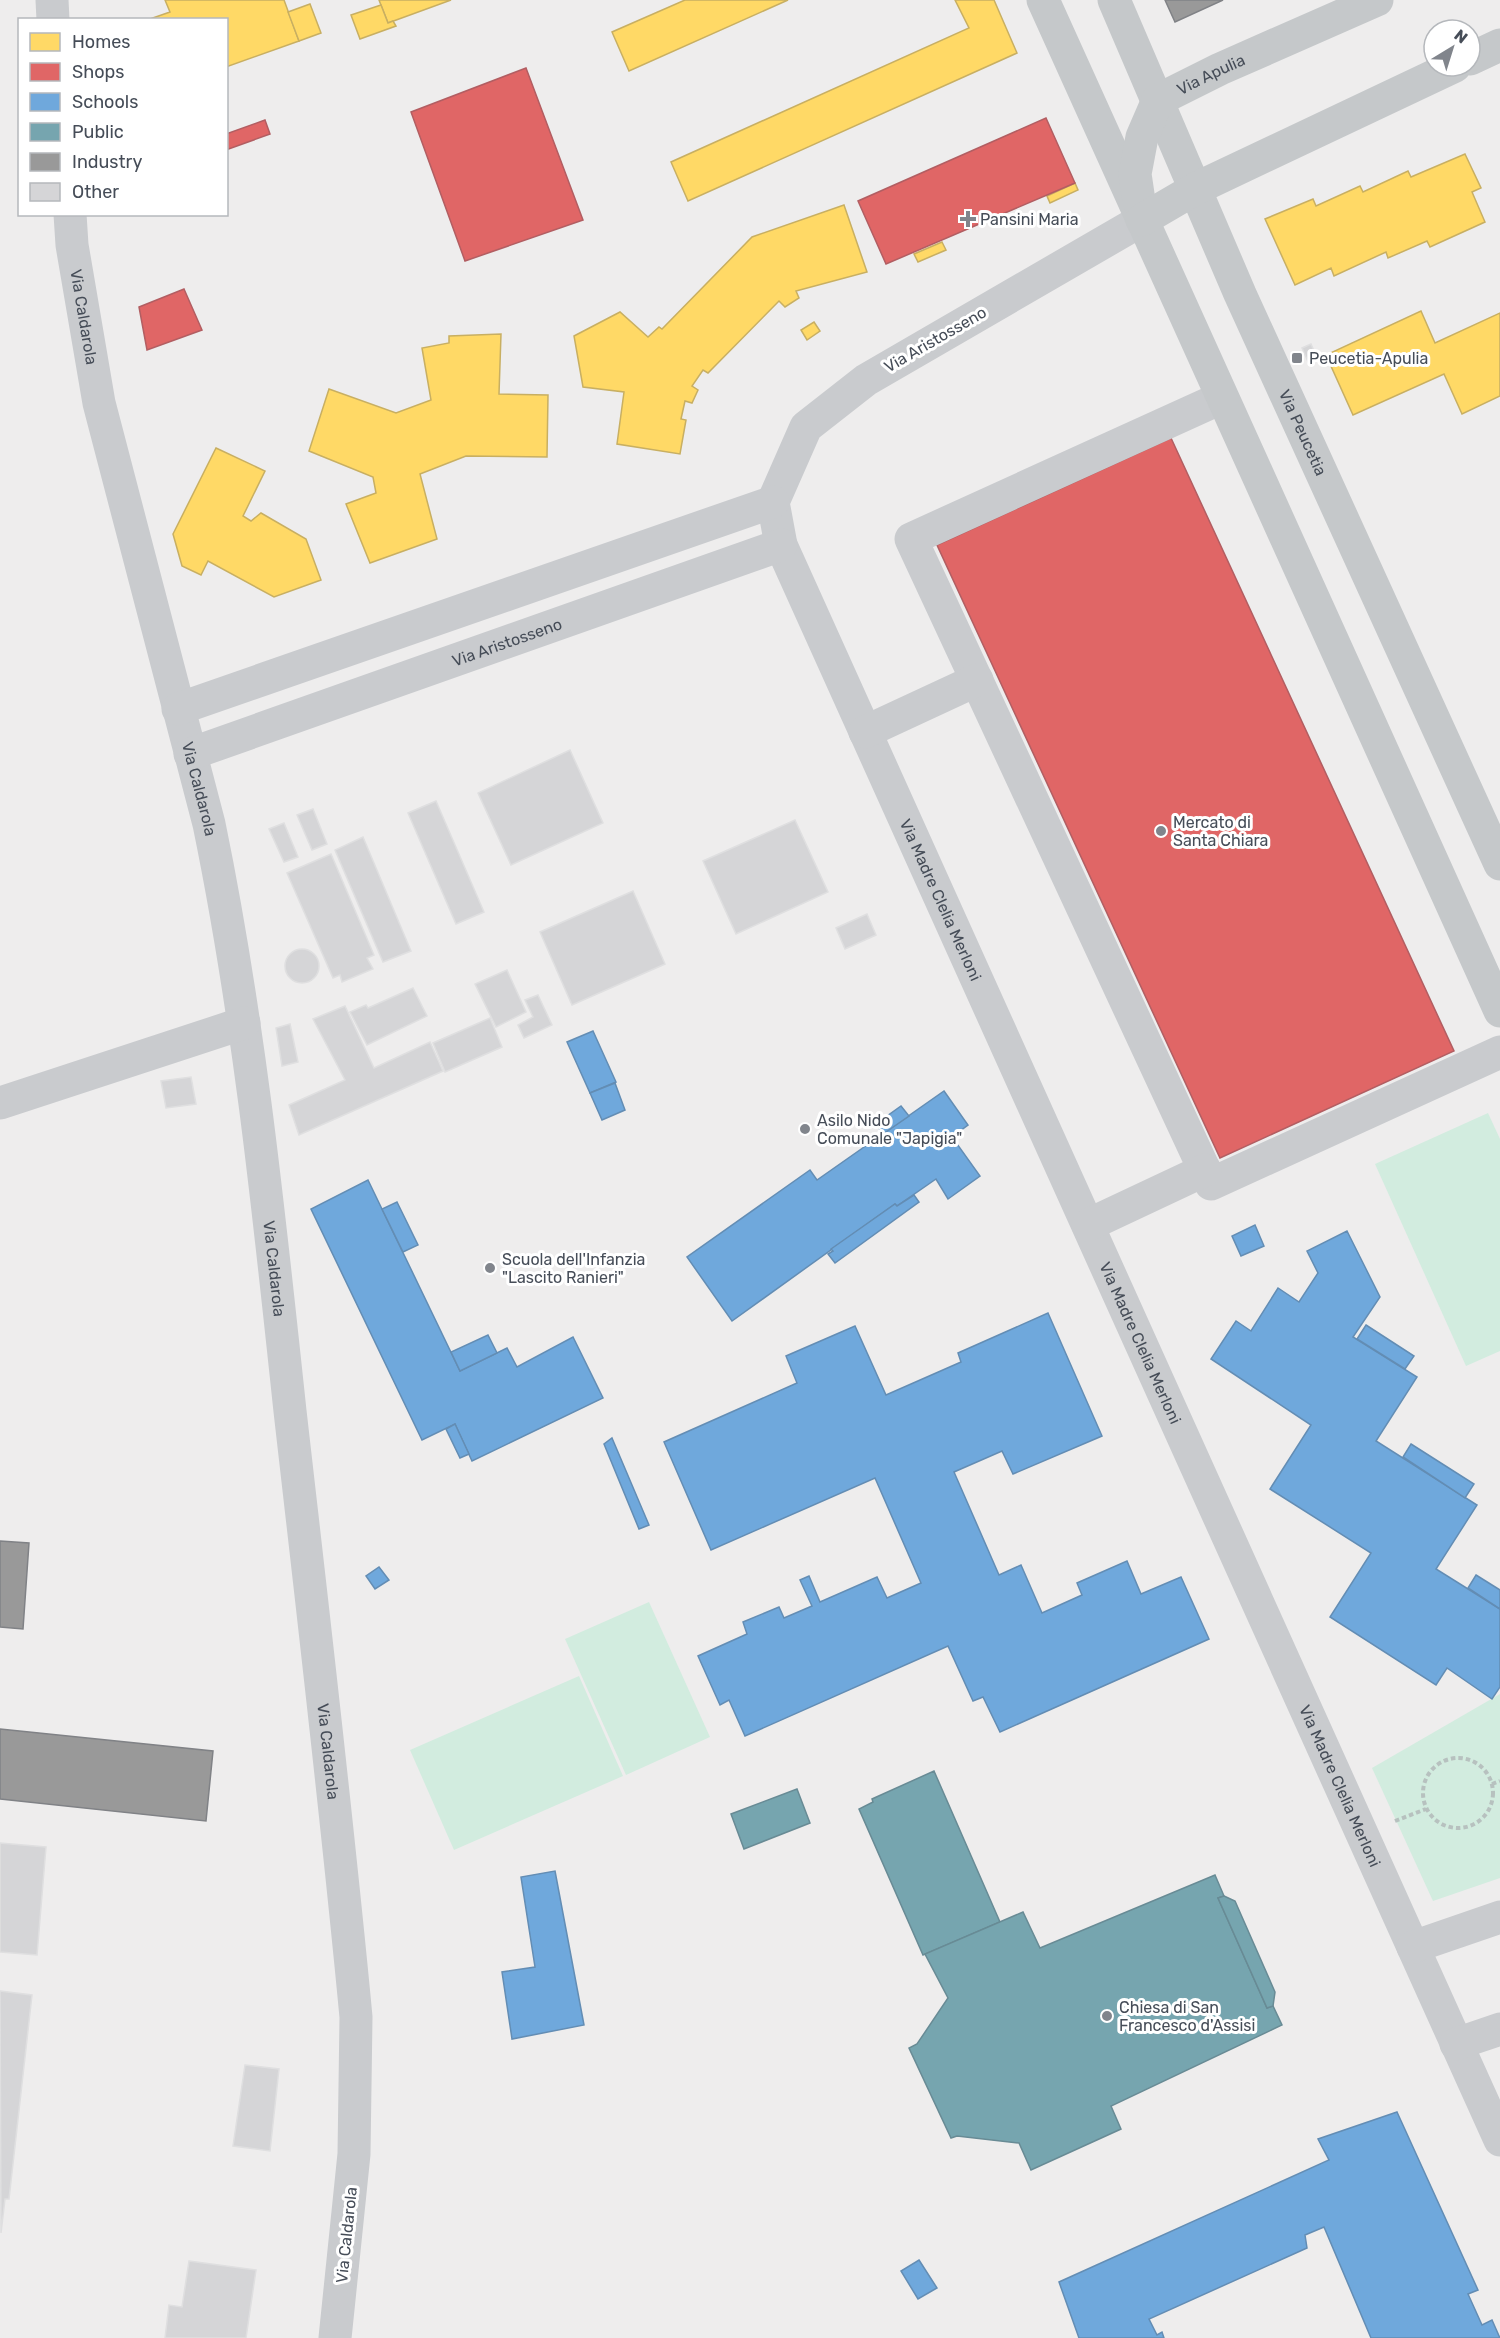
<svg xmlns="http://www.w3.org/2000/svg" width="1500" height="2338" font-family="Rubik,sans-serif">
	<style>
		.green { fill: #d2ecdf }
		.homes { fill: #ffd966; stroke: #c8af62; stroke-width: 1.5 }
		.shops { fill: #e06666; stroke: #b25e62; stroke-width: 1.5 }
		.schools { fill: #6fa8dc; stroke: #638db4; stroke-width: 1.5 }
		.public { fill: #76a5af; stroke: #688b95; stroke-width: 1.5 }
		.industry { fill: #999; stroke: #808286; stroke-width: 1.5 }
		.building { fill: #d5d5d7; stroke: #dfdfe0; stroke-width: 1.5 }
		.lines { fill: none; stroke-linecap: round; stroke-linejoin: round }
		.path { stroke: #b7c1bf; stroke-width: 4; stroke-dasharray: 4.5 3; stroke-linecap: butt }
		.minor { stroke: #c9cbce; stroke-width: 33 }
		.major { stroke: #c5c8ca; stroke-width: 33 }
		.poi-dot { fill: #81858c; stroke: #fff; stroke-width: 2 }
		.labels { text-anchor: middle; stroke-width: 6; stroke-linejoin: round; paint-order: stroke }
		.street-label { font-size: 16px; fill: #464d58; stroke: #fff }
		.poi-label { font-size: 16px; fill: #464d58; stroke: #fff; text-anchor: start }
	</style>
	<rect width="100%" height="100%" fill="#eeeded"/>
	<g class="green">
		<path d="M1488,1113L1500,1139V1351L1466,1366L1375,1164Z"/>
		<path d="M649,1602L710,1737L626,1775L565,1639Z"/>
		<path d="M579,1676L623,1776L454,1850L410,1750Z"/>
		<path d="M1500,1694V1878L1433,1901L1372,1768Z"/>
	</g>
	<g class="homes">
		<path d="M165,0H284L299,41L226,67V20H147L170,12Z"/>
		<path d="M379,0H451L388,23Z"/>
		<path d="M685,0H788L629,71L612,32Z"/>
		<path d="M955,0H994L1017,53L688,201L671,162L969,28Z"/>
		<path d="M310,4L321,33L299,41L288,12Z"/>
		<path d="M381,5L388,23L393,21L396,26L360,39L351,15Z"/>
		<path d="M1465,154L1481,188L1472,192L1485,222L1430,247L1427,241L1388,258L1386,252L1334,276L1331,268L1295,285L1265,219L1313,199L1316,206L1360,186L1363,192L1408,171L1411,177Z"/>
		<path d="M1075,183L1078,190L1050,203L1047,196Z"/>
		<path d="M844,205L867,272L796,291L799,298L785,307L779,301L708,373L703,370L692,386L698,390L692,403L685,401L681,419L686,420L680,454L617,444L624,392L583,387L574,336L620,312L648,337L659,327L662,329L752,237Z"/>
		<path d="M942,242L946,250L918,262L914,254Z"/>
		<path d="M1421,311L1435,343L1500,313V396L1462,414L1444,374L1353,415L1326,355Z"/>
		<path d="M814,322L820,331L807,340L801,330Z"/>
		<path d="M501,334L499,394L548,395L547,457L466,456L420,474L437,539L370,563L346,504L376,493L373,477L309,451L329,389L396,413L431,400L422,348L449,343V336Z"/>
		<path d="M216,448L265,471L243,516L251,521L261,513L306,539L321,580L274,597L208,561L201,575L182,566L173,534Z"/>
	</g>
	<g class="shops">
		<path d="M526,68L583,220L465,261L411,112Z"/>
		<path d="M1046,118L1075,183L886,264L858,201Z"/>
		<path d="M265,120L270,134L226,150V134Z"/>
		<path d="M184,289L202,330L147,350L139,307Z"/>
		<path d="M1171,438L1454,1051L1220,1158L937,545Z"/>
	</g>
	<g class="schools">
		<path d="M593,1031L616,1082L590,1093L567,1042Z"/>
		<path d="M615,1083L625,1110L602,1120L590,1093Z"/>
		<path d="M944,1091L968,1125L952,1137L980,1176L948,1199L936,1179L897,1206L895,1204L732,1321L687,1257L810,1170L817,1180Z"/>
		<path d="M901,1106L909,1116L883,1134L876,1124Z"/>
		<path d="M368,1180L460,1371L507,1348L517,1367L573,1337L603,1398L472,1461L455,1424L422,1440L311,1209Z"/>
		<path d="M914,1195L919,1202L835,1263L828,1254L833,1251L831,1249L895,1204L897,1206Z"/>
		<path d="M397,1202L418,1245L403,1252L382,1209Z"/>
		<path d="M1255,1225L1264,1246L1241,1256L1232,1236Z"/>
		<path d="M1347,1231L1380,1297L1353,1337L1417,1377L1376,1441L1477,1505L1436,1569L1500,1609V1687L1492,1699L1447,1668L1436,1685L1330,1617L1371,1553L1270,1489L1311,1425L1211,1359L1236,1321L1251,1331L1278,1288L1299,1302L1318,1273L1307,1251Z"/>
		<path d="M1048,1313L1102,1436L1013,1474L1002,1451L954,1472L999,1575L1021,1565L1042,1613L1082,1595L1077,1583L1127,1561L1141,1594L1181,1577L1209,1639L1000,1732L983,1697L973,1701L948,1646L745,1736L729,1700L720,1705L698,1656L747,1634L743,1622L779,1607L784,1618L812,1606L800,1580L809,1576L820,1602L877,1577L887,1598L921,1583L875,1478L711,1550L664,1442L797,1383L786,1356L855,1326L886,1395L961,1362L958,1353Z"/>
		<path d="M1366,1325L1414,1356L1405,1369L1357,1339Z"/>
		<path d="M488,1335L497,1353L460,1371L451,1352Z"/>
		<path d="M455,1424L469,1454L460,1458L446,1429Z"/>
		<path d="M612,1438L649,1525L639,1529L604,1444Z"/>
		<path d="M1411,1444L1474,1484L1465,1498L1403,1457Z"/>
		<path d="M379,1567L389,1580L375,1589L366,1576Z"/>
		<path d="M1476,1575L1500,1590V1609L1468,1588Z"/>
		<path d="M555,1871L584,2025L512,2039L502,1972L535,1967L521,1877Z"/>
		<path d="M1397,2112L1478,2290L1468,2294L1482,2325L1492,2320L1500,2338H1371L1324,2227L1305,2235L1307,2248L1149,2319L1157,2335L1162,2332L1164,2338H1079L1059,2282L1329,2160L1318,2139Z"/>
		<path d="M919,2260L937,2288L918,2299L901,2271Z"/>
	</g>
	<g class="public">
		<path d="M934,1771L1000,1922L923,1955L859,1809L873,1802L872,1799Z"/>
		<path d="M797,1789L810,1823L744,1849L731,1814Z"/>
		<path d="M1215,1875L1224,1896L1218,1898L1267,2008L1273,2006L1282,2025L1111,2106L1121,2129L1031,2170L1019,2143L957,2136L951,2138L909,2048L917,2044L948,1998L925,1954L1023,1912L1040,1948Z"/>
		<path d="M1224,1896L1235,1901L1275,1992L1273,2006L1267,2008L1218,1898Z"/>
	</g>
	<g class="industry">
		<path d="M1165,0H1223L1175,22Z"/>
		<path d="M0,1541L29,1543L23,1629L0,1627Z"/>
		<path d="M0,1729L213,1751L206,1821L0,1799Z"/>
	</g>
	<g class="building">
		<path d="M1311,344L1318,360L1309,364L1302,348Z"/>
		<path d="M570,750L603,823L511,865L478,793Z"/>
		<path d="M436,801L484,912L456,924L408,813Z"/>
		<path d="M313,809L327,844L312,850L297,815Z"/>
		<path d="M795,820L828,892L736,934L703,861Z"/>
		<path d="M284,823L298,857L284,862L269,829Z"/>
		<path d="M363,837L411,951L383,962L335,850Z"/>
		<path d="M331,854L374,955L367,958L373,969L342,982L340,975L333,978L287,873Z"/>
		<path d="M633,891L665,964L572,1005L540,932Z"/>
		<path d="M867,914L876,935L845,949L836,928Z"/>
		<circle cx="302" cy="966" r="17"/>
		<path d="M507,970L526,1012L496,1027L475,984Z"/>
		<path d="M413,988L427,1016L367,1045L350,1012L366,1005L368,1008Z"/>
		<path d="M538,995L552,1025L524,1038L518,1025L533,1017L525,1000Z"/>
		<path d="M345,1006L374,1068L430,1042L443,1071L299,1135L289,1105L345,1080L313,1019Z"/>
		<path d="M490,1018L502,1047L445,1072L433,1043Z"/>
		<path d="M290,1024L298,1062L282,1066L276,1028Z"/>
		<path d="M191,1077L196,1104L166,1108L161,1081Z"/>
		<path d="M0,1843L46,1847L37,1955L0,1952Z"/>
		<path d="M0,1991L32,1995L9,2199H5L1,2233Z"/>
		<path d="M245,2065L279,2069L270,2151L233,2146Z"/>
		<path d="M189,2261L256,2270L246,2338H165L169,2305L182,2307Z"/>
	</g>
	<g class="lines">
		<g class="path">
			<circle cx="1458" cy="1793" r="35"/>
			<path d="M1492,1784L1500,1781"/>
			<path d="M1395,1821L1426,1809"/>
		</g>
		<g class="minor">
			<path d="M52,0L53,20"/>
			<path id="s1" d="M70,214L72,245L99,403L209,824C249,1018 269,1214 290,1411C313,1613 337,1815 356,2017L354,2154L335,2338"/>
			<path id="s2" d="M1142,220L866,380L806,427L773,502L781,545L1500,2140"/>
			<path d="M1221,398L911,539L1211,1184L1500,1052"/>
			<path d="M178,709L773,502"/>
			<path d="M865,732L977,680"/>
			<path id="s3" d="M190,754L781,545"/>
			<path d="M0,1103L244,1023"/>
			<path d="M1088,1225L1205,1170"/>
			<path d="M1413,1947L1500,1917"/>
			<path d="M1456,2044L1500,2029"/>
		</g>
		<g class="major">
			<path d="M1043,0L1500,1011"/>
			<path id="s4" d="M1114,0L1240,294L1500,864"/>
			<path d="M1470,59L1500,45"/>
			<path id="s5" d="M1139,201L1135,174L1142,137L1158,100L1220,69L1377,0"/>
			<path d="M1142,220L1195,189L1455,66"/>
		</g>
	</g>
	<g class="poi-dot">
		<path d="M965 210h6v6h6v6h-6v6h-6v-6h-6v-6h6z"/>
		<rect x="1291" y="352" width="12" height="12" rx="3"/>
		<circle cx="1161" cy="831" r="6"/>
		<circle cx="805" cy="1129" r="6"/>
		<circle cx="490" cy="1268" r="6"/>
		<circle cx="1107" cy="2016" r="6"/>
	</g>
	<g class="labels">
		<g class="street-label">
			<text dy="6" stroke="none"><textPath href="#s5" startOffset="164">Via Apulia</textPath></text>
			<text dy="6" stroke="none"><textPath href="#s1" startOffset="104">Via Caldarola</textPath></text>
			<text transform="translate(935 339) rotate(-30)" y="6">Via Aristosseno</text>
			<text dy="6" stroke="none"><textPath href="#s4" startOffset="472">Via Peucetia</textPath></text>
			<text dy="6" stroke="none"><textPath href="#s3" startOffset="336">Via Aristosseno</textPath></text>
			<text dy="6" stroke="none"><textPath href="#s1" startOffset="590">Via Caldarola</textPath></text>
			<text dy="6" stroke="none"><textPath href="#s2" startOffset="910">Via Madre Clelia Merloni</textPath></text>
			<text dy="6" stroke="none"><textPath href="#s1" startOffset="1076">Via Caldarola</textPath></text>
			<text dy="6" stroke="none"><textPath href="#s2" startOffset="1396">Via Madre Clelia Merloni</textPath></text>
			<text dy="6" stroke="none"><textPath href="#s1" startOffset="1562">Via Caldarola</textPath></text>
			<text dy="6" stroke="none"><textPath href="#s2" startOffset="1882">Via Madre Clelia Merloni</textPath></text>
			<text transform="translate(346 2235) rotate(-84)" y="6">Via Caldarola</text>
		</g>
		<g class="poi-label">
			<text x="980" y="225">Pansini Maria</text>
			<text x="1309" y="364">Peucetia-Apulia</text>
			<text x="1173" y="828">Mercato di<tspan x="1173" dy="18">Santa Chiara</tspan></text>
			<text x="817" y="1126">Asilo Nido<tspan x="817" dy="18">Comunale "Japigia"</tspan></text>
			<text x="502" y="1265">Scuola dell'Infanzia<tspan x="502" dy="18">"Lascito Ranieri"</tspan></text>
			<text x="1119" y="2013">Chiesa di San<tspan x="1119" dy="18">Francesco d'Assisi</tspan></text>
		</g>
	</g>
	<rect x="18" y="18" width="210" height="198" fill="#ffffff" stroke="#b5b8bc" stroke-width="1.5"/>
	<rect x="30" y="33" width="30" height="18" fill="#ffd966" stroke="#b5b8bc" stroke-width="1.5"/>
	<text x="72" y="48" font-size="18" fill="#464d58">Homes</text>
	<rect x="30" y="63" width="30" height="18" fill="#e06666" stroke="#b5b8bc" stroke-width="1.5"/>
	<text x="72" y="78" font-size="18" fill="#464d58">Shops</text>
	<rect x="30" y="93" width="30" height="18" fill="#6fa8dc" stroke="#b5b8bc" stroke-width="1.5"/>
	<text x="72" y="108" font-size="18" fill="#464d58">Schools</text>
	<rect x="30" y="123" width="30" height="18" fill="#76a5af" stroke="#b5b8bc" stroke-width="1.5"/>
	<text x="72" y="138" font-size="18" fill="#464d58">Public</text>
	<rect x="30" y="153" width="30" height="18" fill="#999999" stroke="#b5b8bc" stroke-width="1.5"/>
	<text x="72" y="168" font-size="18" fill="#464d58">Industry</text>
	<rect x="30" y="183" width="30" height="18" fill="#d5d5d7" stroke="#b5b8bc" stroke-width="1.5"/>
	<text x="72" y="198" font-size="18" fill="#464d58">Other</text>
	<g transform="translate(1452 48) rotate(38)"><circle r="28" fill="#ffffff" stroke="#b5b8bc" stroke-width="1.5"/>
	<path d="M0-4.5L10 22L0 15L-10 22Z" fill="#81858c"/>
	<text y="-9" font-size="16" font-weight="bold" text-anchor="middle" fill="#464d58">N</text>
	</g>
</svg>
